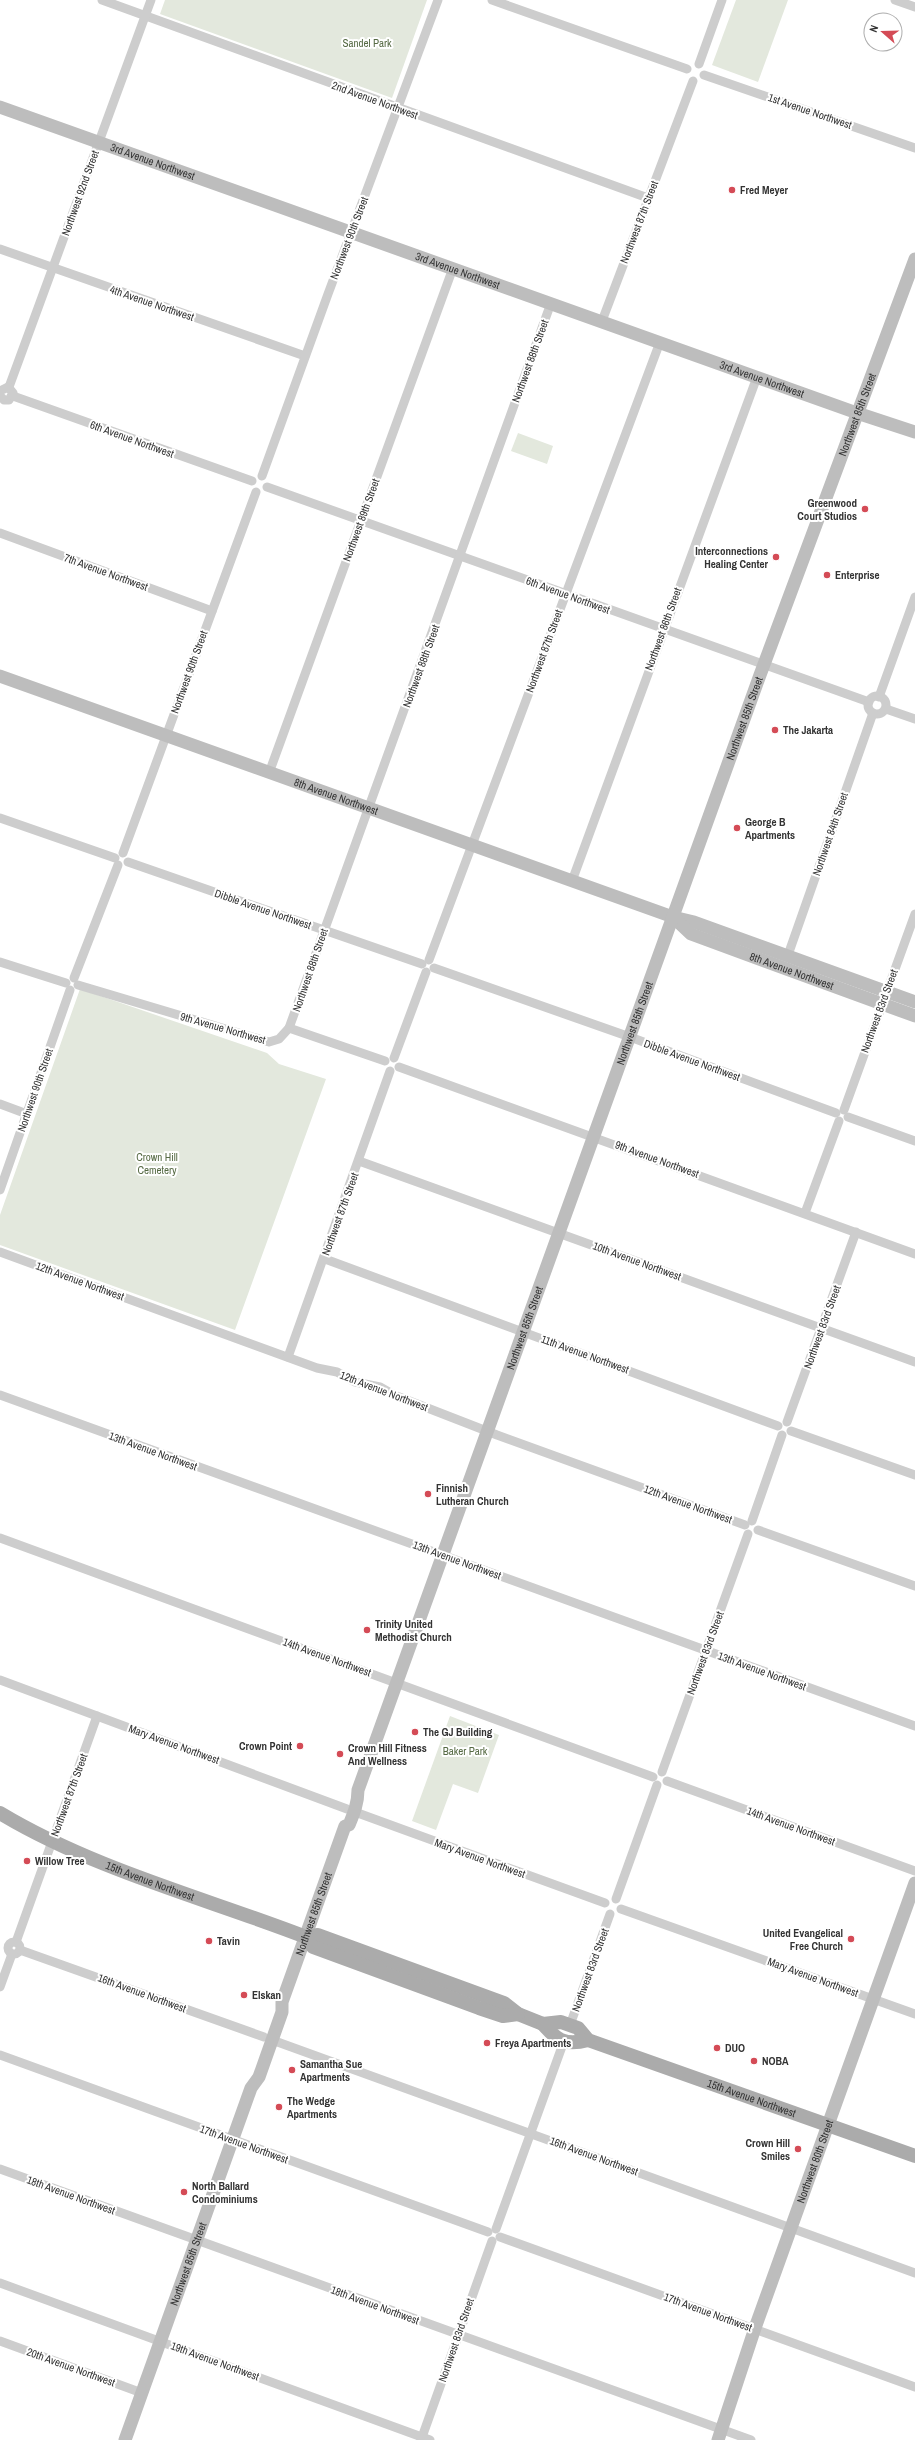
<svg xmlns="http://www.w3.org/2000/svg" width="915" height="2440" font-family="'Archivo Narrow',sans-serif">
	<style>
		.green { fill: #e3e8dd }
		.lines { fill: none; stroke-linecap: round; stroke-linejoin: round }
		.street { stroke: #cdcdcd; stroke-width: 9 }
		.secondary { stroke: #bdbdbd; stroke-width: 13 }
		.primary { stroke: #ababab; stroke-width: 14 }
		.poi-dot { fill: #d44b56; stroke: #fff; stroke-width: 1.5 }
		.labels { text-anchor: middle; stroke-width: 4; stroke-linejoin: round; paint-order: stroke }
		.park-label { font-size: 11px; fill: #566a44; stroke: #fff }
		.street-label { font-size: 11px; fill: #333; stroke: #fff }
		.poi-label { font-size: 11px; font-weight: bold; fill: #333; stroke: #fff; text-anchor: start }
	</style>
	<rect width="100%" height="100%" fill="#fff"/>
	<g class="green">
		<path d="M165,0H427L392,98L160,14Z"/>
		<path d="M736,0H788L758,82L712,65Z"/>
		<path d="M518,433L553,446L547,464L511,451Z"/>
		<path d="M80,989L267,1053L279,1064L326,1079L235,1330L0,1245V1215Z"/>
		<path d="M450,1716L499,1735L478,1793L453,1784L436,1830L412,1821Z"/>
	</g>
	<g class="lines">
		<g class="street">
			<path d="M102,0L648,198"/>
			<path d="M492,0L687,69"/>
			<path d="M895,0L915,7"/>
			<path d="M699,64L722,0"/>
			<path d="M704,75L915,148"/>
			<path d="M0,249L305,356"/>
			<path d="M602,321L693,81"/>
			<path d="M9,387L151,0"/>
			<path d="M0,391L8,387L13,393L9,400H4L0,396"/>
			<path d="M13,396L252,481"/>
			<path d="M262,476L328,294L438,0"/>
			<path d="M267,487L869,702"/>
			<path d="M0,533L212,611"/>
			<circle cx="877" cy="705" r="9"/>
			<path d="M879,697L915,597"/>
			<path d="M886,709L915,719"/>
			<path d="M269,773L453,268"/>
			<path d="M0,818L115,858"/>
			<path d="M123,853L256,492"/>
			<path d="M128,862L422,964"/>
			<path d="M572,881L757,377"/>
			<path d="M788,955L873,713"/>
			<path d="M429,960L660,342"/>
			<path d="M0,962L66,983"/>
			<path d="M434,968L630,1037L836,1113"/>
			<path d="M74,978L118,865"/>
			<path d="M78,985L269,1042L279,1039L289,1028L385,1061"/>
			<path d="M289,1028L551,303"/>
			<path d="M394,1058L426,972"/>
			<path d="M399,1067L915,1254"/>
			<path d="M0,1104L27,1114"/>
			<path d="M844,1110L915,914"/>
			<path d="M848,1117L915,1141"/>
			<path d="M359,1161L915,1362"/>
			<path d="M0,1190L70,990"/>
			<path d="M805,1213L839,1121"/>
			<path d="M0,1252L317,1368L337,1372L355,1382L380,1387L394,1395L497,1435L745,1525"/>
			<path d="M325,1259L778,1426"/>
			<path d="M288,1357L390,1071"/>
			<path d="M0,1395L915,1726"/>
			<path d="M787,1422L856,1232"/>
			<path d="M791,1431L915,1475"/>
			<path d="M752,1521L782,1435"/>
			<path d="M758,1530L915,1586"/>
			<path d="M0,1538L653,1777"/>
			<path d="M0,1680L347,1809"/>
			<path d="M662,1772L748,1534"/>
			<path d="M667,1781L915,1871"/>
			<path d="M355,1812L605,1903"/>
			<path d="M616,1899L657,1785"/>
			<path d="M621,1909L915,2014"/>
			<circle cx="14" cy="1948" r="6"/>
			<path d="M16,1942L97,1716"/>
			<path d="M20,1950L264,2037"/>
			<path d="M0,1987L12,1954"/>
			<path d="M570,2025L610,1914"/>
			<path d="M272,2040L915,2273"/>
			<path d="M0,2055L488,2232"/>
			<path d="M0,2169L751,2440"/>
			<path d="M496,2229L564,2041"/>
			<path d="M500,2237L915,2387"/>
			<path d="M0,2283L430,2440"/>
			<path d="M0,2341L142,2393"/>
			<path d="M421,2440L492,2241"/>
		</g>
		<g class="secondary">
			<path id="s1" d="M0,107L857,413L915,432"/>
			<path id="s2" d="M0,676L673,917L694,922L915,1002"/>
			<path id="s3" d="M673,917L691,934L915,1016"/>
			<path id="s4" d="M125,2440L251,2088L259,2077L282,2012V2002L345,1826L349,1825C354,1813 358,1803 358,1790L760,675L915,259"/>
			<path id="s5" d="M718,2440L755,2328L915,1883"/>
		</g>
		<g class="primary">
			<path id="s6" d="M0,1813C93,1869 205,1898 306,1937L318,1935L504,2003L518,2014L543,2024L561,2022L578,2028L588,2040L915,2156"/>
			<path d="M306,1937L313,1947L479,2008L503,2016L518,2014"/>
			<path d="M543,2024C557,2041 566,2046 588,2040"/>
		</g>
	</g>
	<g class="poi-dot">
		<circle cx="732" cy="190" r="4"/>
		<circle cx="865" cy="509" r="4"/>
		<circle cx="776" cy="557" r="4"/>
		<circle cx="827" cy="575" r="4"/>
		<circle cx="775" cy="730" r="4"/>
		<circle cx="737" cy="828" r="4"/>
		<circle cx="428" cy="1494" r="4"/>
		<circle cx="367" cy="1630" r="4"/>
		<circle cx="415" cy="1732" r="4"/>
		<circle cx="300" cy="1746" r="4"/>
		<circle cx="340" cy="1754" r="4"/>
		<circle cx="27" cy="1861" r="4"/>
		<circle cx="851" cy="1939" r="4"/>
		<circle cx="209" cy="1941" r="4"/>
		<circle cx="244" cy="1995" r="4"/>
		<circle cx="487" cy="2043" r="4"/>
		<circle cx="717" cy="2048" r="4"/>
		<circle cx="754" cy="2061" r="4"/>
		<circle cx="292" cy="2070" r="4"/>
		<circle cx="279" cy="2107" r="4"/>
		<circle cx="798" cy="2149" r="4"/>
		<circle cx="184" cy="2192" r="4"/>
	</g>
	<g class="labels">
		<g class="park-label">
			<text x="367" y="47">Sandel Park</text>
			<text x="157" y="1161">Crown Hill<tspan x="157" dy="13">Cemetery</tspan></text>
			<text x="465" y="1755">Baker Park</text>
		</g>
		<g class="street-label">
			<text transform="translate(375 100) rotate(20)" y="4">2nd Avenue Northwest</text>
			<text transform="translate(810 111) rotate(19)" y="4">1st Avenue Northwest</text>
			<text dy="4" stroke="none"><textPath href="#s1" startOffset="162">3rd Avenue Northwest</textPath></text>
			<text transform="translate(80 193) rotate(-70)" y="4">Northwest 92nd Street</text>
			<text transform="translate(639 222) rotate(-69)" y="4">Northwest 87th Street</text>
			<text transform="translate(349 238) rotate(-69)" y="4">Northwest 90th Street</text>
			<text dy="4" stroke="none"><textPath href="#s1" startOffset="486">3rd Avenue Northwest</textPath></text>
			<text transform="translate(152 303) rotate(19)" y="4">4th Avenue Northwest</text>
			<text transform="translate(530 361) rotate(-70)" y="4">Northwest 88th Street</text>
			<text dy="4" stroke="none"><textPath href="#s1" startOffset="809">3rd Avenue Northwest</textPath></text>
			<text dy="4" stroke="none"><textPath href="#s4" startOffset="2157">Northwest 85th Street</textPath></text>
			<text transform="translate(132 439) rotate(20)" y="4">6th Avenue Northwest</text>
			<text transform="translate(361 520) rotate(-70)" y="4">Northwest 89th Street</text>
			<text transform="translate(106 572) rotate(20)" y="4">7th Avenue Northwest</text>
			<text transform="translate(568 595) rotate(20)" y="4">6th Avenue Northwest</text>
			<text transform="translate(663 629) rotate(-70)" y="4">Northwest 86th Street</text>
			<text transform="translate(544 651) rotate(-70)" y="4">Northwest 87th Street</text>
			<text transform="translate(421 666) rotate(-70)" y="4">Northwest 88th Street</text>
			<text transform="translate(189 672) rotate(-70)" y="4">Northwest 90th Street</text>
			<text dy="4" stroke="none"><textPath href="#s4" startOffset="1833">Northwest 85th Street</textPath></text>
			<text dy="4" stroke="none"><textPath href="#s2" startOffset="357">8th Avenue Northwest</textPath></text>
			<text transform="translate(830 834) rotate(-71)" y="4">Northwest 84th Street</text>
			<text transform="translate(263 909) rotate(19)" y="4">Dibble Avenue Northwest</text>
			<text transform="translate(310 970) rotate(-71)" y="4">Northwest 88th Street</text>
			<text dy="4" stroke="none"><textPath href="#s3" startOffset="132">8th Avenue Northwest</textPath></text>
			<text transform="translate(879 1011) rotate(-70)" y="4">Northwest 83rd Street</text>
			<text dy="4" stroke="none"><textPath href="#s4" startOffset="1509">Northwest 85th Street</textPath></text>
			<text transform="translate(223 1028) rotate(16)" y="4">9th Avenue Northwest</text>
			<text transform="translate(692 1060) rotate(20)" y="4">Dibble Avenue Northwest</text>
			<text transform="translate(35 1090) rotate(-71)" y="4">Northwest 90th Street</text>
			<text transform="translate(657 1159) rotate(20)" y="4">9th Avenue Northwest</text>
			<text transform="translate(340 1214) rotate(-70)" y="4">Northwest 87th Street</text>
			<text transform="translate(637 1261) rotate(20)" y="4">10th Avenue Northwest</text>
			<text transform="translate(80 1281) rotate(20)" y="4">12th Avenue Northwest</text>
			<text transform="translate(822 1327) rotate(-70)" y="4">Northwest 83rd Street</text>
			<text dy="4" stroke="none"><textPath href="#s4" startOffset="1185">Northwest 85th Street</textPath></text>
			<text transform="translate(585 1354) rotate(20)" y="4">11th Avenue Northwest</text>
			<text transform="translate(384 1391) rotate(21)" y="4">12th Avenue Northwest</text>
			<text transform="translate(153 1451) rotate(20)" y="4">13th Avenue Northwest</text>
			<text transform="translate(688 1504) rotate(20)" y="4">12th Avenue Northwest</text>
			<text transform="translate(457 1560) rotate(20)" y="4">13th Avenue Northwest</text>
			<text transform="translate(705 1653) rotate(-70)" y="4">Northwest 83rd Street</text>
			<text transform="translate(327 1657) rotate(20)" y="4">14th Avenue Northwest</text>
			<text transform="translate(762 1671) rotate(20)" y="4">13th Avenue Northwest</text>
			<text transform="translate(174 1744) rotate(20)" y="4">Mary Avenue Northwest</text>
			<text transform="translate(69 1795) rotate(-70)" y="4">Northwest 87th Street</text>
			<text transform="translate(791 1826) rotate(20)" y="4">14th Avenue Northwest</text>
			<text transform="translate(480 1858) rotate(20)" y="4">Mary Avenue Northwest</text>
			<text dy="4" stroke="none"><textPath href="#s6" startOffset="165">15th Avenue Northwest</textPath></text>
			<text dy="4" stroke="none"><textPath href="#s4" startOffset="560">Northwest 85th Street</textPath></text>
			<text transform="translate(590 1970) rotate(-70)" y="4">Northwest 83rd Street</text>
			<text transform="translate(813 1977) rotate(20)" y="4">Mary Avenue Northwest</text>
			<text transform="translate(142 1993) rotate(20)" y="4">16th Avenue Northwest</text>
			<text dy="4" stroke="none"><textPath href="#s6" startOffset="811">15th Avenue Northwest</textPath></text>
			<text transform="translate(244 2144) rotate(20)" y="4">17th Avenue Northwest</text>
			<text transform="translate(594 2156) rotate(20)" y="4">16th Avenue Northwest</text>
			<text dy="4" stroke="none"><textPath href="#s5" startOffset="295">Northwest 80th Street</textPath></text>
			<text transform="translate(71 2195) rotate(20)" y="4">18th Avenue Northwest</text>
			<text dy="4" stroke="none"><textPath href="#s4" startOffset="187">Northwest 85th Street</textPath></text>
			<text transform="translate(375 2305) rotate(20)" y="4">18th Avenue Northwest</text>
			<text transform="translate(708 2312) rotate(20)" y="4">17th Avenue Northwest</text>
			<text transform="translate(456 2340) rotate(-71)" y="4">Northwest 83rd Street</text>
			<text transform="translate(215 2361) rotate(20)" y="4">19th Avenue Northwest</text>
			<text transform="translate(71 2367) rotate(20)" y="4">20th Avenue Northwest</text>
		</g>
		<g class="poi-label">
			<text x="740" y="194">Fred Meyer</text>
			<text x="857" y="507" text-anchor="end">Greenwood<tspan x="857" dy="13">Court Studios</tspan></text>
			<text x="768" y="555" text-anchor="end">Interconnections<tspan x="768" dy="13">Healing Center</tspan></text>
			<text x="835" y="579">Enterprise</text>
			<text x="783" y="734">The Jakarta</text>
			<text x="745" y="826">George B<tspan x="745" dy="13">Apartments</tspan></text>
			<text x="436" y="1492">Finnish<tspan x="436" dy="13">Lutheran Church</tspan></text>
			<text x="375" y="1628">Trinity United<tspan x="375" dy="13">Methodist Church</tspan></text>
			<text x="423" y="1736">The GJ Building</text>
			<text x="292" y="1750" text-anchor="end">Crown Point</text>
			<text x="348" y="1752">Crown Hill Fitness<tspan x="348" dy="13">And Wellness</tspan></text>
			<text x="35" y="1865">Willow Tree</text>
			<text x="843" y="1937" text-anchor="end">United Evangelical<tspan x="843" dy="13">Free Church</tspan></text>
			<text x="217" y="1945">Tavin</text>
			<text x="252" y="1999">Elskan</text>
			<text x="495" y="2047">Freya Apartments</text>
			<text x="725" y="2052">DUO</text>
			<text x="762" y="2065">NOBA</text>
			<text x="300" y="2068">Samantha Sue<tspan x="300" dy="13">Apartments</tspan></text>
			<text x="287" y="2105">The Wedge<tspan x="287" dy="13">Apartments</tspan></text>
			<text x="790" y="2147" text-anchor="end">Crown Hill<tspan x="790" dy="13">Smiles</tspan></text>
			<text x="192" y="2190">North Ballard<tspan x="192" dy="13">Condominiums</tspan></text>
		</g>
	</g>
	<g transform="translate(883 32) rotate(290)"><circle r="19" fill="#ffffff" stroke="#adadad"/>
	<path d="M0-3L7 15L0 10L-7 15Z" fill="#d44b56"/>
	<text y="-6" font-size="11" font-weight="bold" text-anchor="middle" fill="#333333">N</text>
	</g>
</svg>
